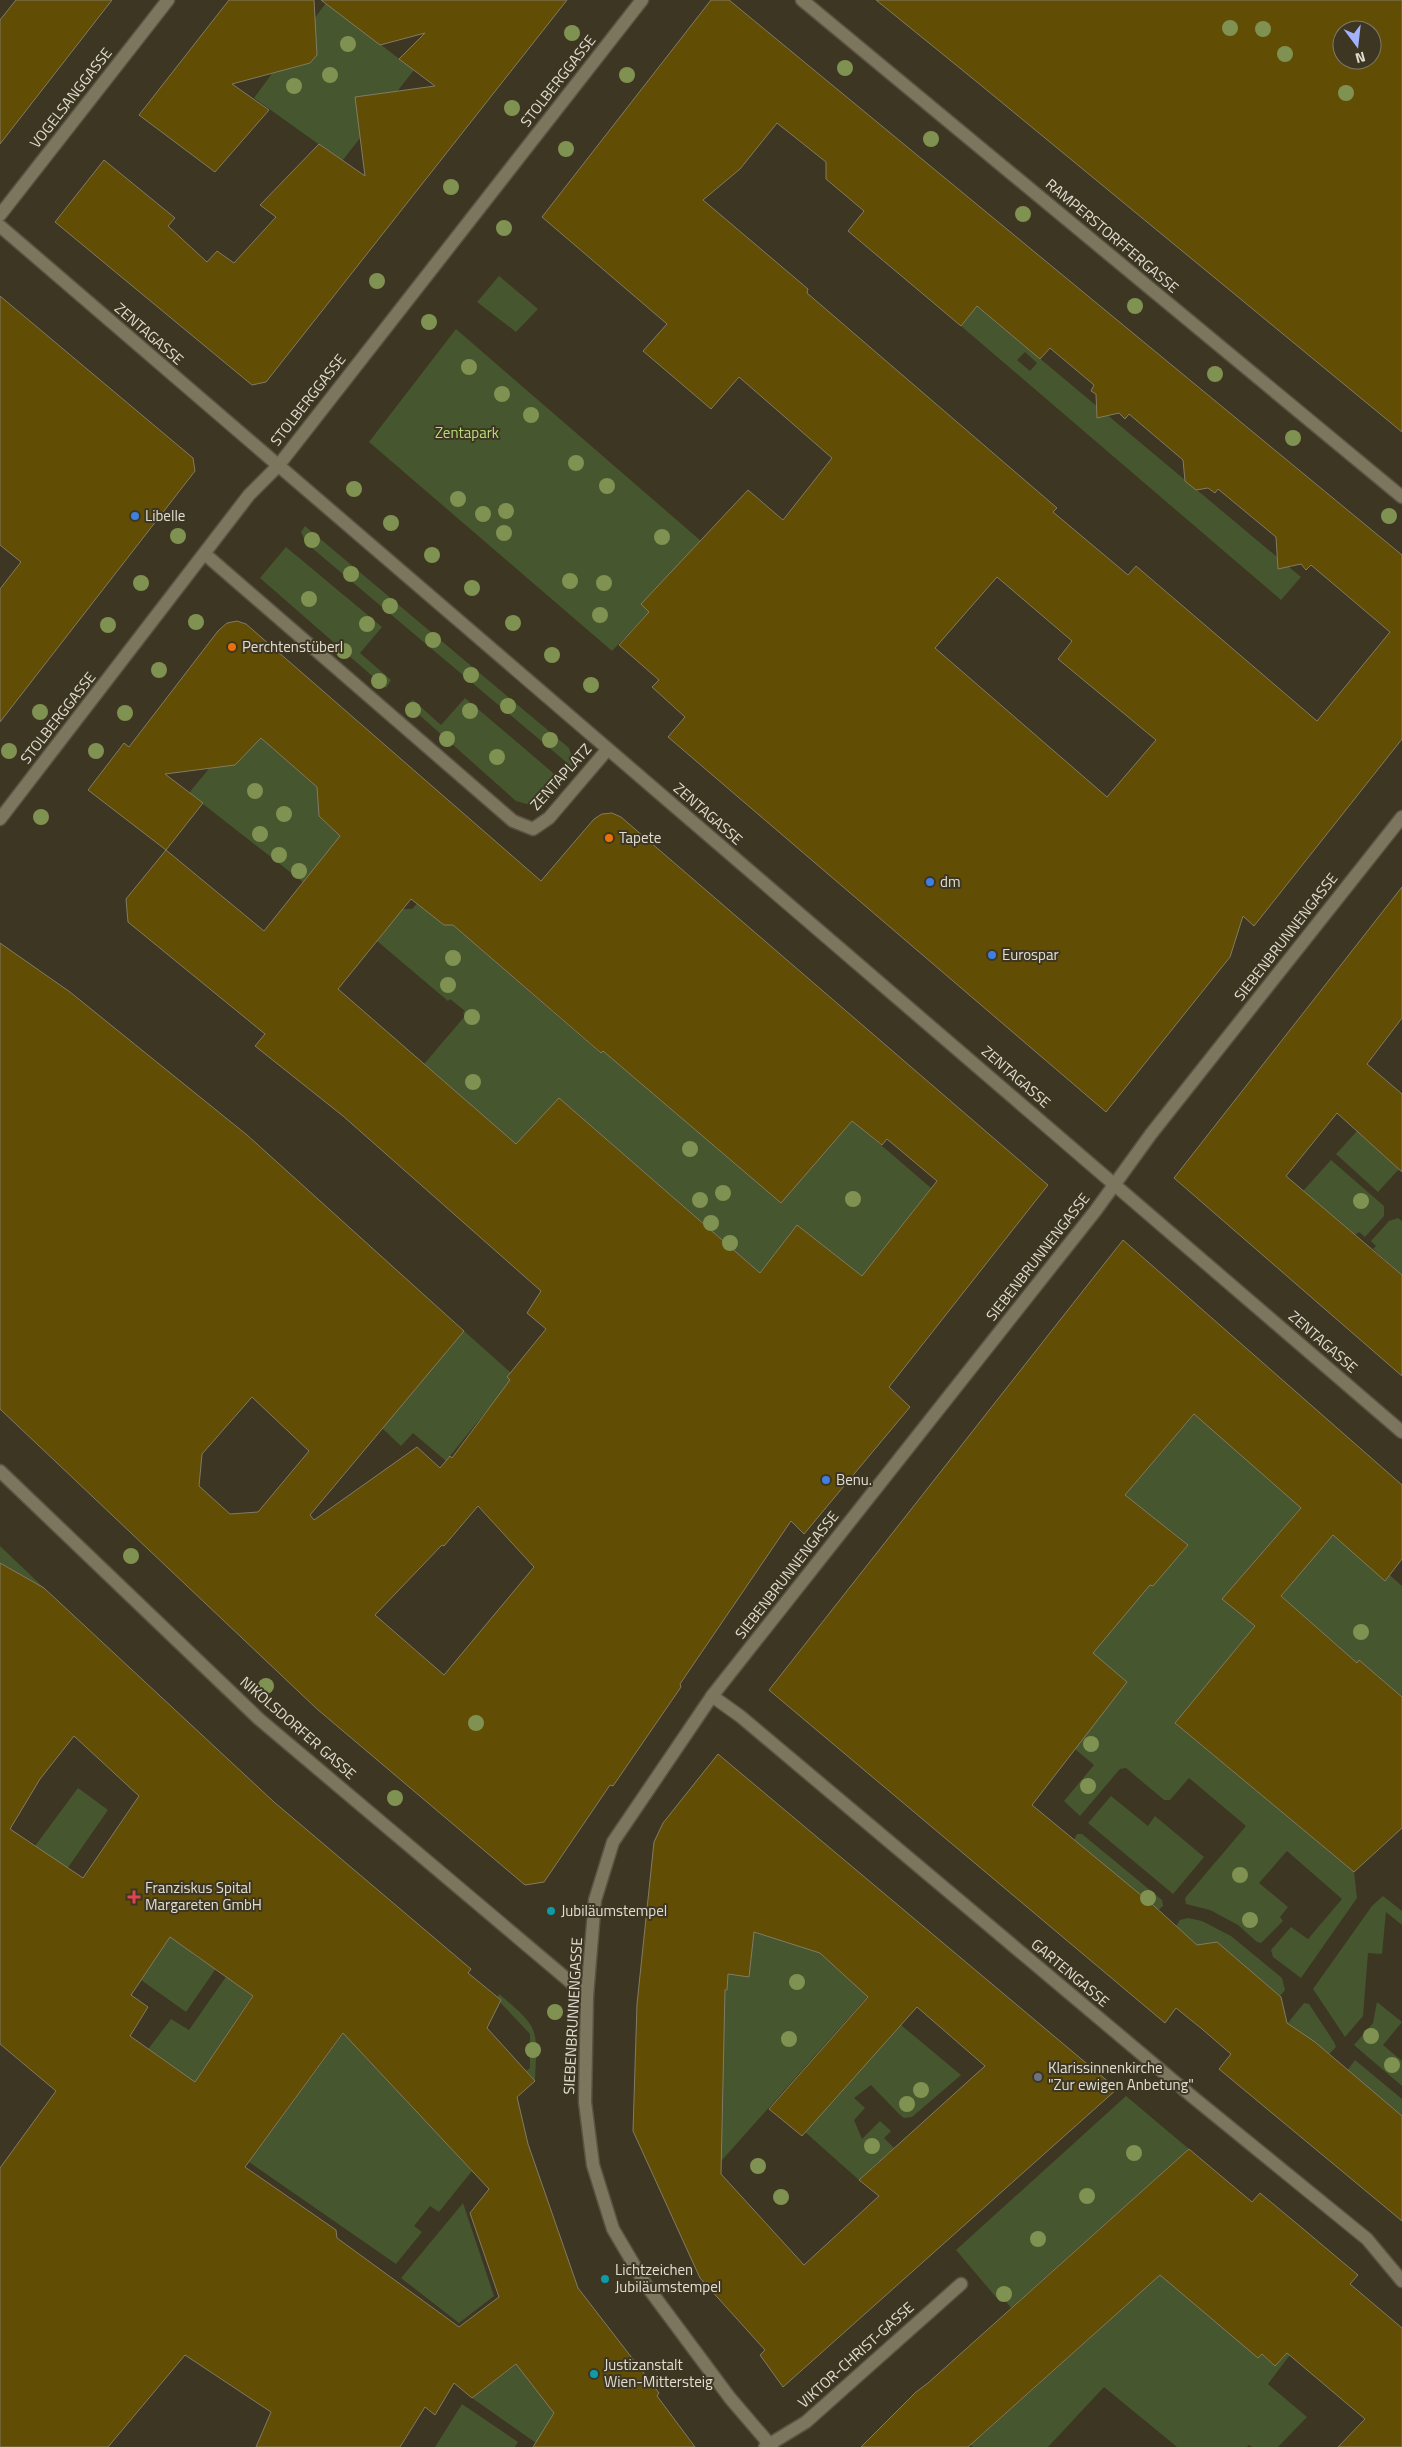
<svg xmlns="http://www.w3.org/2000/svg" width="1402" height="2447" font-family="'Titillium Web',sans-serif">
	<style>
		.green { fill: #46562e; fill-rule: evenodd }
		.building { fill: #614d04; stroke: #827b64; fill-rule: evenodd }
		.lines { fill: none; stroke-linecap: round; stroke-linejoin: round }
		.minor-casing { stroke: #595341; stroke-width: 15 }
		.minor { stroke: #7d765f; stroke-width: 12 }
		.tree { fill: #809251 }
		.shop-dot { fill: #3f7fe0; stroke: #3d3622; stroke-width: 2 }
		.food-dot { fill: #e8710a; stroke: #3d3622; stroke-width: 2 }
		.health-dot { fill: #e0444e; stroke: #3d3622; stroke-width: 2 }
		.culture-dot { fill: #0f9aa8; stroke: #3d3622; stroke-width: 2 }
		.worship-dot { fill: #6b7280; stroke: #3d3622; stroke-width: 2 }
		.labels { text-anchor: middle; stroke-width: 4; stroke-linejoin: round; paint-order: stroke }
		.street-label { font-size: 15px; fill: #e1ddd1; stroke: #3d3622 }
		.park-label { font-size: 15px; fill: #b6de77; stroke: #3d3622 }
		.poi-label { font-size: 15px; fill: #e1ddd1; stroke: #3d3622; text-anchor: start }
	</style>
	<rect width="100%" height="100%" fill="#3d3622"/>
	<g class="green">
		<path d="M326,3L414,70L342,161L254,98L284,57L296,67L310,63L317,55L304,32Z"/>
		<path d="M499,276L538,309L516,332L477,302Z"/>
		<path d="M977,306L1301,577L1281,600L961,326ZM1025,352L1037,363L1030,371L1017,360Z"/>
		<path d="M456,329L701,541L649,612L612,651L369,442Z"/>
		<path d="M305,526L569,748L573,760L572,767L306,543L301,532Z"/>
		<path d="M286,547L382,627L360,653L391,680L386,688L260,578Z"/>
		<path d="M465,698L559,778L541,800L530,805L516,801L407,704L413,700L441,725Z"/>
		<path d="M251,729L326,795L318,803L319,816L330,826L360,823L313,890L189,793L216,760L225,766L235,765L245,755L243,743Z"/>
		<path d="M432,887L434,917L444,925H457L484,952L600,1053L603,1051L780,1202L852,1120L931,1188L862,1276L797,1225L760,1273L559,1098L552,1176L424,1064L465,1016L463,1013L465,1011L450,999L448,1001L377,941L401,909H412Z"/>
		<path d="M1357,1131L1399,1169L1378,1192L1336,1154Z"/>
		<path d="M1331,1160L1384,1206V1216L1365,1237L1359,1232L1355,1235L1303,1191Z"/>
		<path d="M1398,1218L1402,1221V1275L1373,1249L1376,1246L1371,1241L1389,1221Z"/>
		<path d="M464,1331L510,1372L513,1378L446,1461L413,1433L401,1446L382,1428Z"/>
		<path d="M1199,1409L1306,1502L1223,1598L1255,1626L1175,1723L1354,1872L1357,1898L1301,1978L1273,1957L1271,1950L1291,1927L1308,1939L1342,1899L1287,1851L1259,1883L1288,1907L1280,1917L1283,1921L1261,1943L1257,1942L1238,1925L1210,1910L1186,1904L1185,1898L1246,1826L1189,1778L1170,1800H1164L1126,1768L1120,1769L1080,1816L1064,1801L1094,1765L1075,1749L1093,1653L1115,1627L1097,1611L1088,1532L1153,1586L1188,1545L1171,1531L1160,1545L1115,1506Z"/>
		<path d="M1341,1532L1402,1586V1697L1359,1660L1357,1663L1281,1596L1331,1537Z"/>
		<path d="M0,1546L44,1588L0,1563Z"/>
		<path d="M78,1788L108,1810L67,1869L35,1846Z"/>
		<path d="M1111,1796L1148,1826L1155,1816L1204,1857L1173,1894L1088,1823Z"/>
		<path d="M1077,1834H1082L1162,1900L1163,1906L1158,1910L1074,1840Z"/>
		<path d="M1383,1896L1402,1911V1925L1386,1912L1382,1954L1368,1953L1363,2016L1345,2037L1313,1989L1372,1906Z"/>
		<path d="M195,1900L241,1932L186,2012L141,1980ZM202,1941L214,1950L205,1962L193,1954Z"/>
		<path d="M1188,1918L1202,1921L1231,1936L1282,1978L1285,1990L1280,1996L1197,1945L1176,1926L1180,1920Z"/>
		<path d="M726,1921L820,1953L868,1996L715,2168L719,1990H727L728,1974L749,1977Z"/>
		<path d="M232,1968L259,1986L195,2082L156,2054L140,2060L171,2019L189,2030Z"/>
		<path d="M499,1994C541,2029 537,2029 535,2081L526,2071L530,2068V2034L497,1999Z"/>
		<path d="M1377,2002L1402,2022L1383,2045L1402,2061V2086L1354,2045L1373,2023Z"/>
		<path d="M1304,2003L1309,2004L1334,2042L1336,2047L1329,2054L1287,2024Z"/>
		<path d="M354,2019L359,2050L472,2171L439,2212L430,2206L414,2226L422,2232L396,2264L249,2162Z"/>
		<path d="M901,2025L961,2075L912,2117L904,2118L900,2115L871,2085L854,2098L865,2108L854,2120L862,2139L880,2121L891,2131L884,2138L894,2148L884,2157V2166L879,2161L859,2180L805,2132Z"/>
		<path d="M1355,2060L1402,2099V2116L1365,2085L1341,2079Z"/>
		<path d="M1126,2096L1189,2149L1011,2308L1004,2299L1000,2302L956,2250Z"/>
		<path d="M463,2203L494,2296L459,2323L401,2278Z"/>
		<path d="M1182,2255L1262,2354L1275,2366L1287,2353L1290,2355L1268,2384L1307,2417L1278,2447H1252L1249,2445L1247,2447H1177L1104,2387L1048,2447H973L964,2439L982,2435Z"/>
		<path d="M530,2354L568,2431L536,2443L472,2398Z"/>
		<path d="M462,2404L518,2442L515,2447H435Z"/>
	</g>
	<g class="building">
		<path d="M16,0H112L0,144V20Z"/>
		<path d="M229,0H314L317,55L310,63L232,84L269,110L215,172L139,115Z"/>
		<path d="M321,0H567L266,382L252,385L55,222L104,160L175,218L168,226L207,262L217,251L234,263L276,217L260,205L319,144L365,176L355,97L435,86L399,59L425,33L380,45Z"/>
		<path d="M711,0H729L1402,555V739L1254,926L1243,916L1230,957L1106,1112L668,737L685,717L652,687L659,680L619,645L649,612L641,604L748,490L783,520L832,458L739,377L711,409L643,351L667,324L542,217ZM777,123L826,162V179L864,211L848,231L961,326L977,306L1040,359L1050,348L1094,385L1091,391L1096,394L1097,418L1119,413L1125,419L1129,414L1183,460L1185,481L1196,490L1208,488L1215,493L1218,489L1276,537L1278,569L1301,564L1306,570L1311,565L1390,632L1317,721L1136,566L1128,575L1053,512L1057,508L807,293L808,289L703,200L740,169ZM997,577L1072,641L1058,659L1156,740L1107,797L935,648Z"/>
		<path d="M876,0H1402V432L977,82ZM1342,30H1372V60H1342Z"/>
		<path d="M0,296L193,458L195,471L0,722V589L21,562L0,545Z"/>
		<path d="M237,621L246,624L541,881L594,819L602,814L612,813L621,817L1048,1185L889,1387L910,1407L804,1534L791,1521L680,1684L681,1687L613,1786L610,1785L544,1882L525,1885L317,1709L0,1409V943L70,992L247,1135L464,1331L310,1515L314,1520L417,1447L440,1468L450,1456L452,1458L510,1380L507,1377L546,1329L527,1313L541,1291L343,1116L255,1046L265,1034L128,922L126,899L166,850L88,790L124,743L129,747L218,631L227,623ZM261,738L317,787L319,816L340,836L264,931L166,850L203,803L165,774L235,765ZM411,899L444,925H453L601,1053L603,1051L781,1203L852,1121L882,1145L887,1139L937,1181L862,1276L797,1225L760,1273L559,1098L516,1144L338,989ZM252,1397L309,1451L258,1512L230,1514L199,1486L202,1454ZM478,1506L534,1567L444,1675L375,1615L442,1545L444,1546Z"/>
		<path d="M1402,887V1018L1367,1064L1402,1094V1172L1337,1113L1286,1176L1402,1275V1376L1174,1178Z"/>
		<path d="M1123,1240L1402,1485V1559L1385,1581L1333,1535L1281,1596L1357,1663L1359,1660L1402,1697V1828L1354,1872L1175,1723L1255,1626L1222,1599L1301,1508L1194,1414L1125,1495L1188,1545L1153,1586L1150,1585L1093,1653L1127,1682L1032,1805L1153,1905L1197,1945L1217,1942L1281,1997L1287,2023L1315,2042L1402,2116V2221L1219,2069L1231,2054L1202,2029L1176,2008L1165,2023L769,1690Z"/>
		<path d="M0,1563L44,1588L274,1802L471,1969L468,1973L501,2000L487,2028L535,2081L517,2097L528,2144L578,2288L659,2393L657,2396L695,2447H533L554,2413L516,2364L472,2398L454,2383L435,2415L425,2407L400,2447H256L271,2412L185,2355L108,2447H0V2168L56,2091L0,2044ZM74,1736L139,1796L83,1878L10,1829L40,1779ZM170,1937L253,1996L195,2082L130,2036L148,2007L131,1995ZM343,2033L489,2189L470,2213L499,2297L459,2327L337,2238L336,2230L245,2167Z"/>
		<path d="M718,1754L1117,2089L783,2387L760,2355L765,2350L700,2278L633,2131L637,2004L654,1842L663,1823ZM754,1932L820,1953L868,1997L769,2109L802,2136L917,2007L985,2066L859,2180L879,2196L804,2265L721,2174L725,1990H727L728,1974L749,1977Z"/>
		<path d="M1189,2149L1252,2202L1260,2193L1308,2233L1358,2275L1350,2284L1402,2328V2447H1338L1365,2419L1287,2353L1275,2366L1262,2354L1258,2358L1160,2275L968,2447H861L916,2392L928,2383Z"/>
	</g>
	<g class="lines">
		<g class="minor-casing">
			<g id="minor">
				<path d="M802,0L1402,497"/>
				<path d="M0,215L168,0"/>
				<path d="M0,226L1402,1432"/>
				<path d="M206,555L513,821L533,829L549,818L607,750"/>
				<path d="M0,819L249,495L278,466L642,0"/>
				<path d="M0,1471L259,1719L587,1996"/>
				<path d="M712,1696L740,1716L1194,2098L1367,2239L1402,2281"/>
				<path d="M765,2447L806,2422L961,2284"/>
				<path d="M772,2447L730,2398L646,2285L613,2229L593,2165L585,2102L587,1996L595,1900L613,1842L712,1696L1096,1210L1151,1134L1402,817"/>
			</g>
		</g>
		<use href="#minor" class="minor"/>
	</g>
	<g class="tree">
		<circle cx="1230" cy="28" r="8"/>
		<circle cx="1263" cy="29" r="8"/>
		<circle cx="572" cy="33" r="8"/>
		<circle cx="348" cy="44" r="8"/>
		<circle cx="1285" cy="54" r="8"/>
		<circle cx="845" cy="68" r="8"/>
		<circle cx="330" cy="75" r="8"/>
		<circle cx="627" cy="75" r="8"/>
		<circle cx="294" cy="86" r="8"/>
		<circle cx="1346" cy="93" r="8"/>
		<circle cx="512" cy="108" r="8"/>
		<circle cx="931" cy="139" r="8"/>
		<circle cx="566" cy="149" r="8"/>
		<circle cx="451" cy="187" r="8"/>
		<circle cx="1023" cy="214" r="8"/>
		<circle cx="504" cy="228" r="8"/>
		<circle cx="377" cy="281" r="8"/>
		<circle cx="1135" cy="306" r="8"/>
		<circle cx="429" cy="322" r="8"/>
		<circle cx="469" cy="367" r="8"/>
		<circle cx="1215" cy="374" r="8"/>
		<circle cx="502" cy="394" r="8"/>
		<circle cx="531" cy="415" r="8"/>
		<circle cx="1293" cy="438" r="8"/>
		<circle cx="576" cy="463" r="8"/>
		<circle cx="607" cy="486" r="8"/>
		<circle cx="354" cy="489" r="8"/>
		<circle cx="458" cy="499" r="8"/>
		<circle cx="506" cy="511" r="8"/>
		<circle cx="483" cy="514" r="8"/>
		<circle cx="1389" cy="516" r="8"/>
		<circle cx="391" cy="523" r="8"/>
		<circle cx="504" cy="533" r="8"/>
		<circle cx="178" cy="536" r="8"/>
		<circle cx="662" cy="537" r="8"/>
		<circle cx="312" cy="540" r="8"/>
		<circle cx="432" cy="555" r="8"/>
		<circle cx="351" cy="574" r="8"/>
		<circle cx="570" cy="581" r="8"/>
		<circle cx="141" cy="583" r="8"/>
		<circle cx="604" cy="583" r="8"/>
		<circle cx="472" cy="588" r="8"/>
		<circle cx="309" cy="599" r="8"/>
		<circle cx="390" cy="606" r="8"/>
		<circle cx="600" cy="615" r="8"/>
		<circle cx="196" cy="622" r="8"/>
		<circle cx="513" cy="623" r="8"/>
		<circle cx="367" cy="624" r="8"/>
		<circle cx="108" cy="625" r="8"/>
		<circle cx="433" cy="640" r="8"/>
		<circle cx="344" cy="651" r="8"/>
		<circle cx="552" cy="655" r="8"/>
		<circle cx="159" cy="670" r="8"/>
		<circle cx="471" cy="675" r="8"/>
		<circle cx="379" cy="681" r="8"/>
		<circle cx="591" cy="685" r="8"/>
		<circle cx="508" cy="706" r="8"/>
		<circle cx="413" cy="710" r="8"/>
		<circle cx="470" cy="711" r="8"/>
		<circle cx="40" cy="712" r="8"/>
		<circle cx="125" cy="713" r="8"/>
		<circle cx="447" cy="739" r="8"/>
		<circle cx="550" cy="740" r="8"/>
		<circle cx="9" cy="751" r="8"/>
		<circle cx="96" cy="751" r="8"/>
		<circle cx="497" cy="757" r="8"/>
		<circle cx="255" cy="791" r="8"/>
		<circle cx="284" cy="814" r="8"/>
		<circle cx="41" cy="817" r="8"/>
		<circle cx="260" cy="834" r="8"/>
		<circle cx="279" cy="855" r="8"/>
		<circle cx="299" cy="871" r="8"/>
		<circle cx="453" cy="958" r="8"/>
		<circle cx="448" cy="985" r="8"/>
		<circle cx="472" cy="1017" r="8"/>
		<circle cx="473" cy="1082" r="8"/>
		<circle cx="690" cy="1149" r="8"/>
		<circle cx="723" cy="1193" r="8"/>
		<circle cx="853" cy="1199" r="8"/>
		<circle cx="700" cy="1200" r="8"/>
		<circle cx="1361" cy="1201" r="8"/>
		<circle cx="711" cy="1223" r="8"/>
		<circle cx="730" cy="1243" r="8"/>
		<circle cx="131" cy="1556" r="8"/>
		<circle cx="1361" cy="1632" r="8"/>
		<circle cx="266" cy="1686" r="8"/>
		<circle cx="476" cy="1723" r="8"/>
		<circle cx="1091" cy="1744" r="8"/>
		<circle cx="1088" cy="1786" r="8"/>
		<circle cx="395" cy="1798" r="8"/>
		<circle cx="1240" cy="1875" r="8"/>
		<circle cx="1148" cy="1898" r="8"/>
		<circle cx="1250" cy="1920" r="8"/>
		<circle cx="797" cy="1982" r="8"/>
		<circle cx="555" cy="2012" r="8"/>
		<circle cx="1371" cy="2036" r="8"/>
		<circle cx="789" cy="2039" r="8"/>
		<circle cx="533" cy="2050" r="8"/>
		<circle cx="1392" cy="2065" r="8"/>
		<circle cx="921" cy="2090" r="8"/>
		<circle cx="907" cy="2104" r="8"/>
		<circle cx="872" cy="2146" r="8"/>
		<circle cx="1134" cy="2153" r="8"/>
		<circle cx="758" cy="2166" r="8"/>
		<circle cx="1087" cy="2196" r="8"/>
		<circle cx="781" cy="2197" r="8"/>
		<circle cx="1038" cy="2239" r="8"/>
		<circle cx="1004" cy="2294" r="8"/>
	</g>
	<g class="shop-dot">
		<circle cx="135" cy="516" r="5"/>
		<circle cx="930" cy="882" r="5"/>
		<circle cx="992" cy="955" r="5"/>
		<circle cx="826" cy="1480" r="5"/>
	</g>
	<g class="food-dot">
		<circle cx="232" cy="647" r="5"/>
		<circle cx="609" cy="838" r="5"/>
	</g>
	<path class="health-dot" d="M131.5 1889.5h5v5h5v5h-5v5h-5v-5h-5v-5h5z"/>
	<g class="culture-dot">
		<circle cx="551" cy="1911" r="5"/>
		<circle cx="605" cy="2279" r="5"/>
		<circle cx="594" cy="2374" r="5"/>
	</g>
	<circle class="worship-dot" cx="1038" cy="2077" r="5"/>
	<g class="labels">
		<g class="street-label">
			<text transform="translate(558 81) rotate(-52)" y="5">STOLBERGGASSE</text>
			<text transform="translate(71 98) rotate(-52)" y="5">VOGELSANGGASSE</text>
			<text transform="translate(1112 236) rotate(40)" y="5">RAMPERSTORFFERGASSE</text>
			<text transform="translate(149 334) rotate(41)" y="5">ZENTAGASSE</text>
			<text transform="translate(308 400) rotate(-52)" y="5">STOLBERGGASSE</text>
			<text transform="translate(58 718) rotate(-52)" y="5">STOLBERGGASSE</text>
			<text transform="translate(561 777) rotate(-48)" y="5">ZENTAPLATZ</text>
			<text transform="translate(708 814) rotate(41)" y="5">ZENTAGASSE</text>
			<text transform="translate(1286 937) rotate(-52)" y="5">SIEBENBRUNNENGASSE</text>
			<text transform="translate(1016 1077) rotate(41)" y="5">ZENTAGASSE</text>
			<text transform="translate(1038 1257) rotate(-52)" y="5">SIEBENBRUNNENGASSE</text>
			<text transform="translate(1323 1342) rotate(41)" y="5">ZENTAGASSE</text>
			<text transform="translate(787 1575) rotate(-52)" y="5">SIEBENBRUNNENGASSE</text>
			<text transform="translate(298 1728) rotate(41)" y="5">NIKOLSDORFER GASSE</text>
			<text transform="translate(1070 1973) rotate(40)" y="5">GARTENGASSE</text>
			<text transform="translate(573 2016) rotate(-87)" y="5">SIEBENBRUNNENGASSE</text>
			<text transform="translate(856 2355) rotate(-42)" y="5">VIKTOR-CHRIST-GASSE</text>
		</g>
		<g class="park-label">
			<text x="467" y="438">Zentapark</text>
		</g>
		<g class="poi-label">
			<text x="145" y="521">Libelle</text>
			<text x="242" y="652">Perchtenstüberl</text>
			<text x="619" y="843">Tapete</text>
			<text x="940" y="887">dm</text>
			<text x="1002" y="960">Eurospar</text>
			<text x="836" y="1485">Benu.</text>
			<text x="145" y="1893">Franziskus Spital<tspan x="145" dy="17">Margareten GmbH</tspan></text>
			<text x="561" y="1916">Jubiläumstempel</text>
			<text x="1048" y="2073">Klarissinnenkirche<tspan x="1048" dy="17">"Zur ewigen Anbetung"</tspan></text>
			<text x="615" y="2275">Lichtzeichen<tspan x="615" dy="17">Jubiläumstempel</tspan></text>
			<text x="604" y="2370">Justizanstalt<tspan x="604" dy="17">Wien-Mittersteig</tspan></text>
		</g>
	</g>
	<g transform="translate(1357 45) rotate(165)"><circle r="24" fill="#3d3622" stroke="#7f7968"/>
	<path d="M0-4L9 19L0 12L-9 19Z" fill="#a2b2fd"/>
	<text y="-8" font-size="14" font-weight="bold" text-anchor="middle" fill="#e1ddd1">N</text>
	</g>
</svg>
